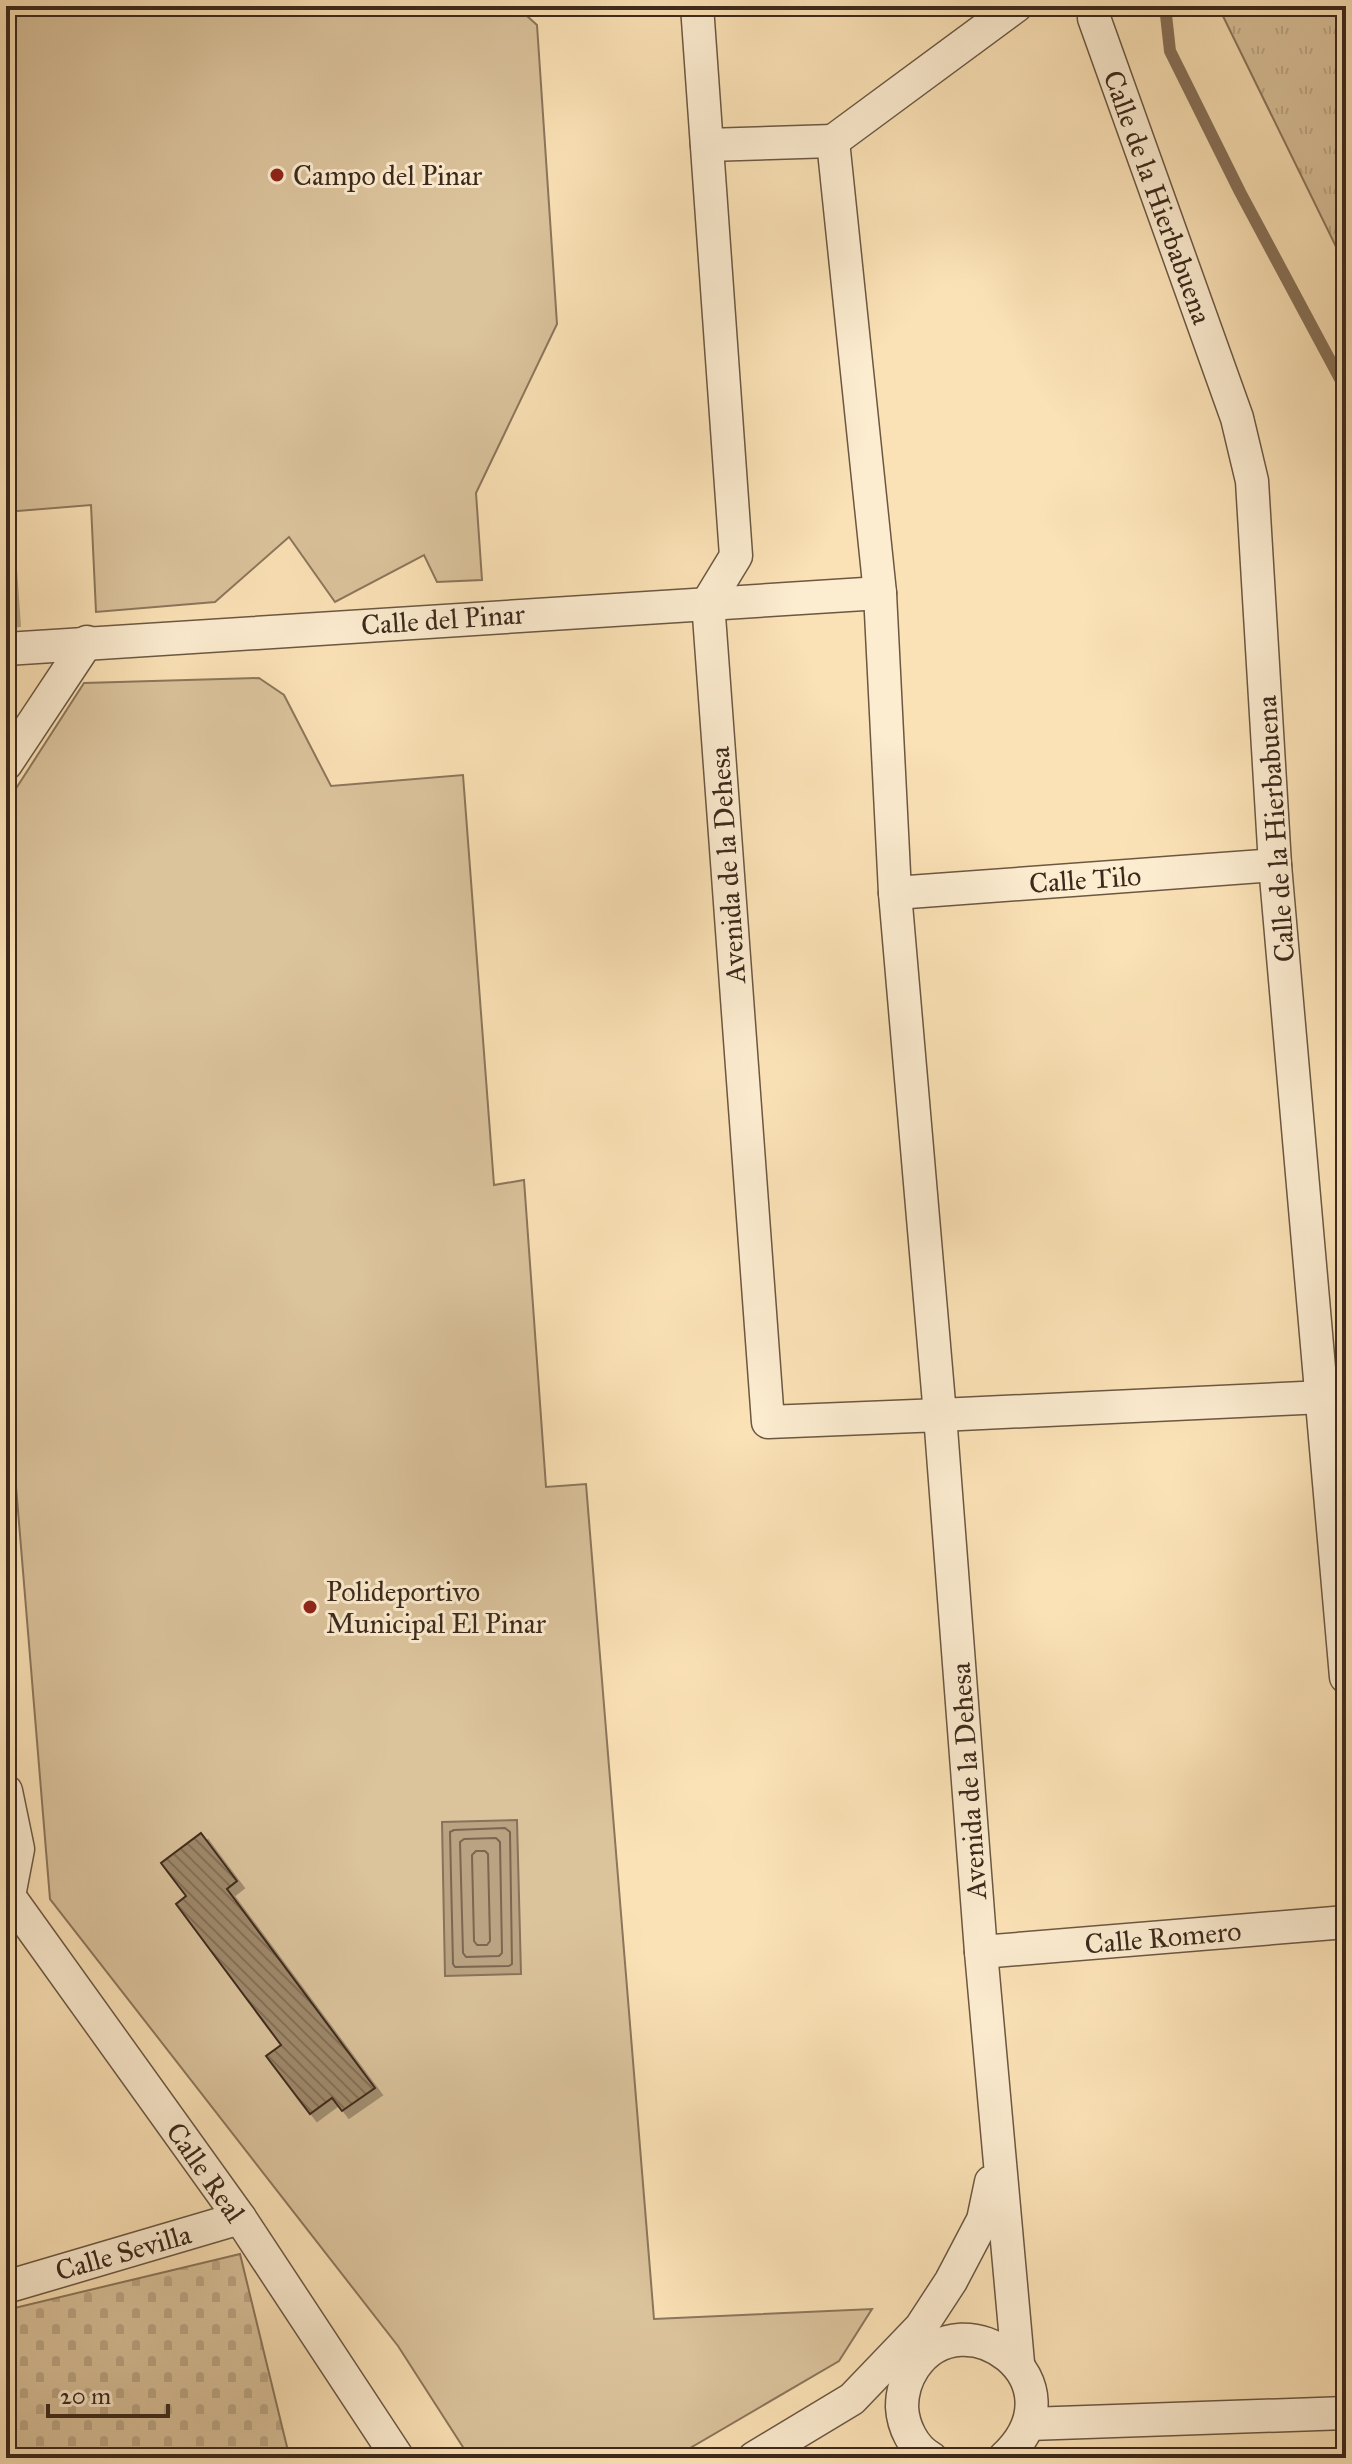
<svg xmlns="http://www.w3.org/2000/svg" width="1352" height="2464" font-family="'IM FELL Great Primer',serif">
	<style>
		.grass { fill: url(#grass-tufts); stroke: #8c765c; stroke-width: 2 }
		.cemetery { fill: url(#cemetery-stones); stroke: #8c765c; stroke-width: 2 }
		.pitch { fill: #dbc39c; stroke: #8c765c; stroke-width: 2 }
		.water { fill: #baa382; stroke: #887259; stroke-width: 2 }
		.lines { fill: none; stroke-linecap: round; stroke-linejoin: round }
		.shore { stroke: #7b664f; stroke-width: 2 }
		.stream { stroke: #887259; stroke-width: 12 }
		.building { fill: url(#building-back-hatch); stroke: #3c291c; stroke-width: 2; filter: url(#shadow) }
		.street-casing { stroke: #6c5742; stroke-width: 35 }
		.street { stroke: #fcecd0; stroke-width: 32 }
		.poi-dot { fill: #8f2418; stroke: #fcecd0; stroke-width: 3 }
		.labels { text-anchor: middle; stroke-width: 6; stroke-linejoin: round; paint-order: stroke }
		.poi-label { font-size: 28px; fill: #3c291c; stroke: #fcecd0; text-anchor: start }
		.street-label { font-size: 28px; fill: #3c291c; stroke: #fcecd0 }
	</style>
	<defs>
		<pattern id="grass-tufts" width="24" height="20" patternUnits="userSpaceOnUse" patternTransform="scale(2)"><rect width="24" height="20" fill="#dbc39c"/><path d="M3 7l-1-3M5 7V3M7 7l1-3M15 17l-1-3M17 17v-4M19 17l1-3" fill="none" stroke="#bda886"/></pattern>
		<pattern id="cemetery-stones" width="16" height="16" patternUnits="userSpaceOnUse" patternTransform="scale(2)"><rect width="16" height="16" fill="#dbc39c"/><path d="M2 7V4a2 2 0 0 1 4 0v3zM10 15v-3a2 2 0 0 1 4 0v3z" fill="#bda886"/></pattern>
		<pattern id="building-back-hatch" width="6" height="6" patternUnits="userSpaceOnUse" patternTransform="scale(2)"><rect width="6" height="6" fill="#9f896c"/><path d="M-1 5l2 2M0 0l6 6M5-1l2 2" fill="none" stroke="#837058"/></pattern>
		<filter id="shadow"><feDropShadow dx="7" dy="7" stdDeviation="0" flood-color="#0004"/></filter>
	</defs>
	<rect width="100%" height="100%" fill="#fbe2b6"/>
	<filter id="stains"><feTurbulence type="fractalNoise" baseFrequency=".0025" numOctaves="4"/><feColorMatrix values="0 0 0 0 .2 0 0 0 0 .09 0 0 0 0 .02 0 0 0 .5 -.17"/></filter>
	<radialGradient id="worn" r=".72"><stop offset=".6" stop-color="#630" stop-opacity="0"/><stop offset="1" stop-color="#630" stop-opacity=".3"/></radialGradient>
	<path class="grass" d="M1218,6H1346V267Z"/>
	<path class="cemetery" d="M240,2254L288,2451L259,2458H6V2310Z"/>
	<g class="pitch">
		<path d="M6,6H516L537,25L557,324L476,493L482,580L437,582L424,555L335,602L289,537L215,602L96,612L91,505L6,512Z"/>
		<path d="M259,678L284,695L331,786L463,775L494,1185L524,1180L546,1487L586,1484L654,2319L872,2309L839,2361L673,2458H470L398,2346L50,1899L6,1365V804L84,683Z"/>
	</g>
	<path class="water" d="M517,1820L521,1974L445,1976L442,1822Z"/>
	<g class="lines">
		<g class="shore">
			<path d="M505,1828L510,1832L512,1964L509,1966L455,1967L453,1964L450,1832L454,1830Z"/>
			<path d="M496,1838L500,1842L502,1953L499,1956L466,1957L463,1953L460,1842L464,1839Z"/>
			<path d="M476,1851H485L488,1854L490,1941L487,1945H477L474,1941L472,1855Z"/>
		</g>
		<path class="stream" d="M1165,6L1170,51L1240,192L1346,390"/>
	</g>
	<g class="building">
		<path d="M6,562H9L13,619L6,620Z"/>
		<path d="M201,1833L237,1881L227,1889L375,2088L342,2111L332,2098L310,2114L266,2056L281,2045L176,1904L186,1896L161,1863Z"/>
	</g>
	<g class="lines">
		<g class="street-casing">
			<g id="street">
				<path d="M697,6L736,556L708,602L768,1422L940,1415L981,1952L1018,2363"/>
				<path d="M1094,6V18L1237,418L1252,481L1275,865L1346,1677"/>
				<path d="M833,141L880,593L895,893L940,1415L1324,1397"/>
				<path d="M833,141L1016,6"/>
				<path d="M707,145L833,141"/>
				<path d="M6,649L880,593"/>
				<path d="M6,764L87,642"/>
				<path d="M895,893L1275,865"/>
				<path d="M6,1791L18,1849L9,1896"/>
				<path d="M6,1892L240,2218L398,2458"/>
				<path d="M981,1952L1346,1922"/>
				<path d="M6,2287L240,2218"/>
				<path d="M1029,2424L1346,2413"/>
				<path d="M754,2458L852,2399L921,2327L951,2281L983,2220L991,2182"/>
				<path d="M931,2458C913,2448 903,2426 902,2407C902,2392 906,2379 914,2367C964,2294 1086,2382 1004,2458"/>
			</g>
		</g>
		<use href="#street" class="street"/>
	</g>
	<g class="poi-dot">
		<circle cx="277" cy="175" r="8"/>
		<circle cx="310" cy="1607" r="8"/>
	</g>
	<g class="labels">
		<g class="poi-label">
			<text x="293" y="185">Campo del Pinar</text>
			<text x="326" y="1601">Polideportivo<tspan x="326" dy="32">Municipal El Pinar</tspan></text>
		</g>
		<g class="street-label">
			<text transform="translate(1158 197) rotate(70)" y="10">Calle de la Hierbabuena</text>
			<text transform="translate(443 619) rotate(-4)" y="10">Calle del Pinar</text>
			<text transform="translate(1275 829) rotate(-94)" y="10">Calle de la Hierbabuena</text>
			<text transform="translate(727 865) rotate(-94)" y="10">Avenida de la Dehesa</text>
			<text transform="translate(1085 879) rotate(-4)" y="10">Calle Tilo</text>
			<text transform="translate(968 1781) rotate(-94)" y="10">Avenida de la Dehesa</text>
			<text transform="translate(1163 1937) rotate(-5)" y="10">Calle Romero</text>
			<text transform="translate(206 2172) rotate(55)" y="10">Calle Real</text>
			<text transform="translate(123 2252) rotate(-16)" y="10">Calle Sevilla</text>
		</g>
	</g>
	<rect width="1352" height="2464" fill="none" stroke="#fbe2b6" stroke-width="32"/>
	<rect x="8" y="8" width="1336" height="2448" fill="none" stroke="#3c291c" stroke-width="4"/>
	<rect x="16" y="16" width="1320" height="2432" fill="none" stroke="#3c291c" stroke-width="2"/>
	<path d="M48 2404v12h120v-12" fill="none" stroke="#3c291c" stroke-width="4"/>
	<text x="60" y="2404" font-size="24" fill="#3c291c" stroke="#fcecd0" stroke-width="6" paint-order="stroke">20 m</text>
	<rect width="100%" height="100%" filter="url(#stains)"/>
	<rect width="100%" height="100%" fill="url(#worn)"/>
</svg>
